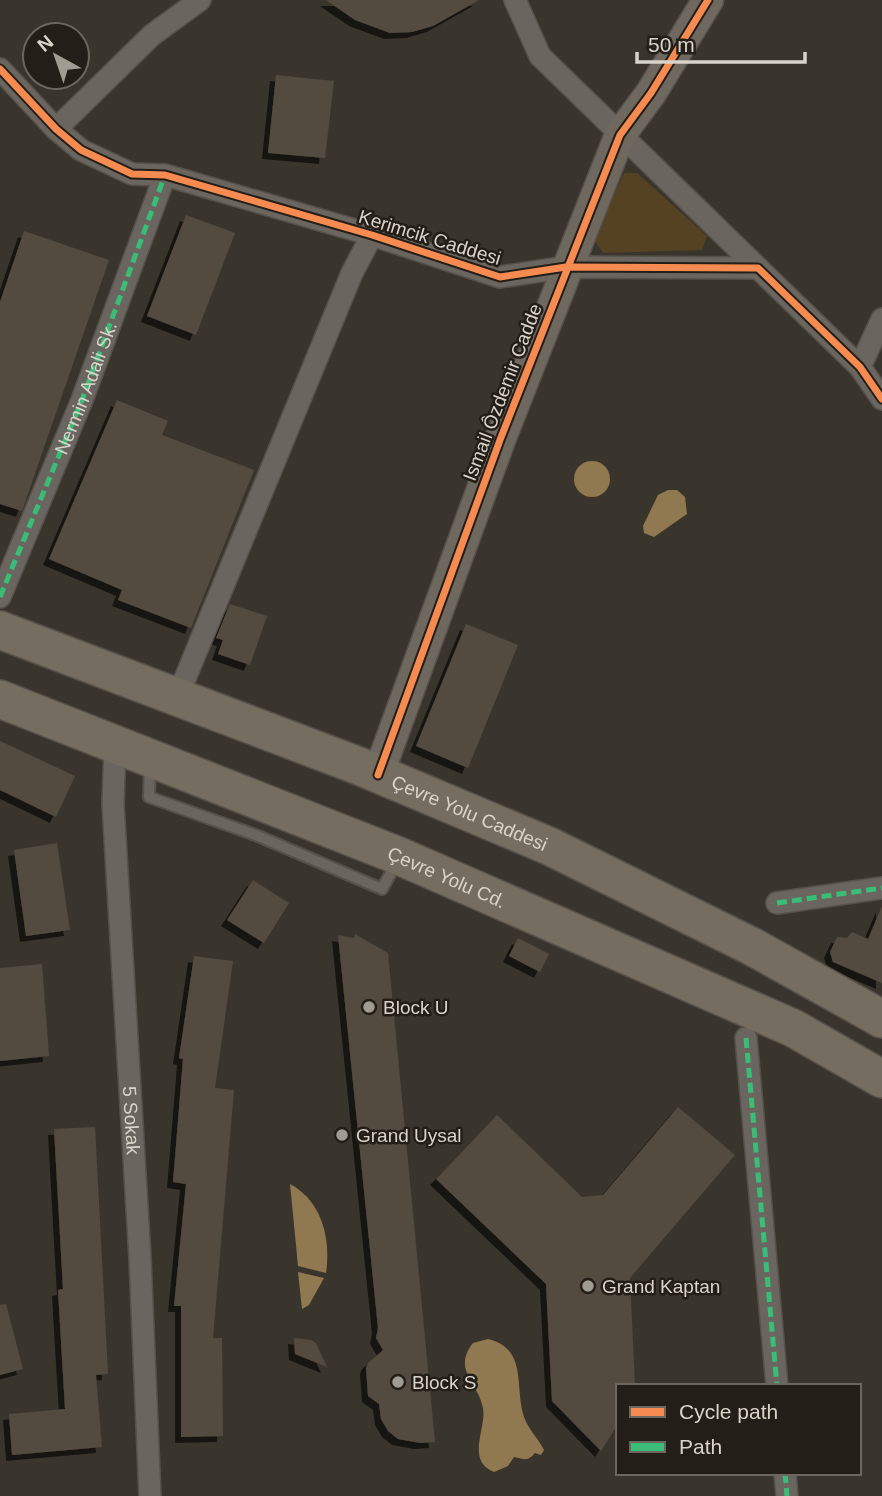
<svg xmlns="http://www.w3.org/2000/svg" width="882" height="1496" font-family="Arial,sans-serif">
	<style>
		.green { fill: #544222 }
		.water { fill: #907851 }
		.building { fill: #524b3f; filter: url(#shadow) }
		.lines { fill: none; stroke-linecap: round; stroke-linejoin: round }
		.lane-casing { stroke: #555049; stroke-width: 14 }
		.street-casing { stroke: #555049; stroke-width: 24 }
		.secondary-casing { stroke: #555049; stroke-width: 33 }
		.highway-casing { stroke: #555049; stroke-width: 40 }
		.lane { stroke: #6a665f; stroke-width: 10 }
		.street { stroke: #6a665f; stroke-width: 21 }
		.secondary { stroke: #6e685f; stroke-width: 30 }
		.highway { stroke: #756d5f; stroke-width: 37 }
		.quiet { stroke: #3abd76; stroke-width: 5; stroke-dasharray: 10 5; stroke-linecap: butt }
		.cycleway-casing { stroke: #231e17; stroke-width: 11 }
		.cycleway { stroke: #f68b52; stroke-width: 7 }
		.poi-dot { fill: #a19c92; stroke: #231e17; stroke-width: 2.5 }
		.labels { text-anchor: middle; stroke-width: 5; stroke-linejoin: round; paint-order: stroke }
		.street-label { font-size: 19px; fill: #d9d3c9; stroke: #231e17 }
		.poi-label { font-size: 19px; fill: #d9d3c9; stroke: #231e17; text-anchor: start }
	</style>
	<defs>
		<filter id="shadow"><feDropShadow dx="-6" dy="6" stdDeviation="0" flood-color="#0009"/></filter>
	</defs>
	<rect width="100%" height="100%" fill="#3a352c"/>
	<path class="green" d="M624,173H637L707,236L702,250L603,253L594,240Z"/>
	<g class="water">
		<circle cx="592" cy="479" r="18"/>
		<path d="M668,490H677L685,497L687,514L654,537L644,533L643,526L658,495Z"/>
		<path d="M290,1184C322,1201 331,1239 326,1273L298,1266Z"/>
		<path d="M298,1272L324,1278L309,1305L302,1309Z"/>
		<path d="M488,1339C528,1349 514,1385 524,1417C529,1430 538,1438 544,1450L541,1455L535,1453C527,1462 525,1459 514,1457L508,1466L494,1472C465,1460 487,1428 483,1408C478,1382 452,1370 473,1343Z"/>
	</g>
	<g class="building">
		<path d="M326,0H479L433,26L412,32L390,33L355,20Z"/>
		<path d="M276,75L334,81L325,158L268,153Z"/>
		<path d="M186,215L235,233L196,335L147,316Z"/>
		<path d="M24,231L109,260L22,511L0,504V302Z"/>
		<path d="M117,400L168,421L162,435L254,470L191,628L118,600L122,590L49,559Z"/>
		<path d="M230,604L267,616L250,665L218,654L223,640L216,638Z"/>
		<path d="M466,624L518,645L468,768L416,746Z"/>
		<path d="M0,741L75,776L56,817L0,790Z"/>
		<path d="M57,843L70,930L26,936L14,850Z"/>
		<path d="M253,880L289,903L264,943L227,920Z"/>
		<path d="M882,906V983L833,962L830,952L837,937L847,938L852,932L868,939Z"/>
		<path d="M355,934L388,953L435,1442L420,1443L398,1439L388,1431L381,1419L379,1404L368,1396L366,1368L368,1363L383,1350L376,1338L378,1328L338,935L354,938Z"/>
		<path d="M518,938L549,954L540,972L509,956Z"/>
		<path d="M194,956L233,961L215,1088L234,1090L213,1338H222L223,1436L181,1437V1306H174L186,1184L173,1182L183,1059L179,1058Z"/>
		<path d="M42,964L49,1056L0,1061V968Z"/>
		<path d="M678,1107L735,1155L630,1278L635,1386H618V1424L601,1451L552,1401L546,1284L436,1179L497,1115L582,1197L603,1195Z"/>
		<path d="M95,1127L108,1374L96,1375L102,1447L12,1455L9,1414L65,1409L58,1290L63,1289L54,1129Z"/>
		<path d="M6,1304L23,1369L0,1375V1305Z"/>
		<path d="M294,1338L311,1340L316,1343L327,1367L295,1354Z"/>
	</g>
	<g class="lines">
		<g class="lane-casing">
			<path id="lane" d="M150,765L149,797L258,836L382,889L398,860"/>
		</g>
		<g class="street-casing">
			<g id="street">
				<path d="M515,0L540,56L758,268"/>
				<path d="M0,69L56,129L81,150L132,174L165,175L372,235L500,277L566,267L758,268L860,367L882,399"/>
				<path d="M56,129L152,35L200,0"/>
				<path d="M860,367L882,319"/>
				<path id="s1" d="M0,597L82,400L165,175"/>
				<path d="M177,698L352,273L372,235"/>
				<path id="s2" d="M115,745L113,804L140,1258L150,1496"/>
				<path d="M777,903L882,888"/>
				<path d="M746,1038L777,1386"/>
				<path d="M785,1473L787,1496"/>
			</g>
		</g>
		<g class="secondary-casing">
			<path id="secondary" d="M378,775L500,440L620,135L651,93L708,0"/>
		</g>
		<g class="highway-casing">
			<g id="highway">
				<path id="s3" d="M0,630L359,766L549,846L753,947L882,1019"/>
				<path id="s4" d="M0,699L399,856L793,1028L882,1079"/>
			</g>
		</g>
		<use href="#lane" class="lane"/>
		<use href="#street" class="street"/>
		<use href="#secondary" class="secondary"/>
		<use href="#highway" class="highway"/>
		<g class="quiet">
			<path d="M0,597L82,400L165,175"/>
			<path d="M777,903L882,888"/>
			<path d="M746,1038L777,1386"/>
			<path d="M785,1473L787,1496"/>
		</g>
		<g class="cycleway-casing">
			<g id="cycleway">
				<path d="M0,69L56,129L81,150L132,174L165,175L372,235L500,277L566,267L758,268L860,367L882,399"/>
				<path d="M378,775L500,440L620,135L651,93L708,0"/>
			</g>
		</g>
		<use href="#cycleway" class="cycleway"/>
	</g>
	<g class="poi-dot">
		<circle cx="369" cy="1007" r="7"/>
		<circle cx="342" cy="1135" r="7"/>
		<circle cx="588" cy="1286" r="7"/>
		<circle cx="398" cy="1382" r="7"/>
	</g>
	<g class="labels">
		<g class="street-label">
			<text transform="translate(430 237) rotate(17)" y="7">Kerimcik Caddesi</text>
			<text dy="7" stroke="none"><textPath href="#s1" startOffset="226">Nermin Adali Sk.</textPath></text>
			<text transform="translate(502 392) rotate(-69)" y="7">Ismail Ôzdemir Cadde</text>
			<text dy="7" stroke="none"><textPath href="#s3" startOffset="504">Çevre Yolu Caddesi</textPath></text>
			<text dy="7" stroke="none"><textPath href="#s4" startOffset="481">Çevre Yolu Cd.</textPath></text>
			<text dy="7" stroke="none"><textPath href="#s2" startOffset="376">5 Sokak</textPath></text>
		</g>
		<g class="poi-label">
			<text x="383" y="1014">Block U</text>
			<text x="356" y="1142">Grand Uysal</text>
			<text x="602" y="1293">Grand Kaptan</text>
			<text x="412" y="1389">Block S</text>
		</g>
	</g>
	<rect x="616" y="1384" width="245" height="91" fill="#231e17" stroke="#6c665e" stroke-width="2"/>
	<rect x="630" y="1407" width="35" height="10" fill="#f68b52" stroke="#6c665e" stroke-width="2"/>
	<text x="679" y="1419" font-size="21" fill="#d9d3c9">Cycle path</text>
	<rect x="630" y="1442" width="35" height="10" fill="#3abd76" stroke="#6c665e" stroke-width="2"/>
	<text x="679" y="1454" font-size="21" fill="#d9d3c9">Path</text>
	<g transform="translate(56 56) rotate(320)"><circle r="33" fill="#231e17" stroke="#6c665e" stroke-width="2"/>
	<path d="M0-5L12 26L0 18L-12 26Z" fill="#a19c92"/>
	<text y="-10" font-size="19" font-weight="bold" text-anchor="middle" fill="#d9d3c9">N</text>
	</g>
	<path d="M637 52v10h168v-10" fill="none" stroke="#d9d3c9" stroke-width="3.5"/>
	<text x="648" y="52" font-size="21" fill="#d9d3c9" stroke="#231e17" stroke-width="5" paint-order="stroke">50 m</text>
</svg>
